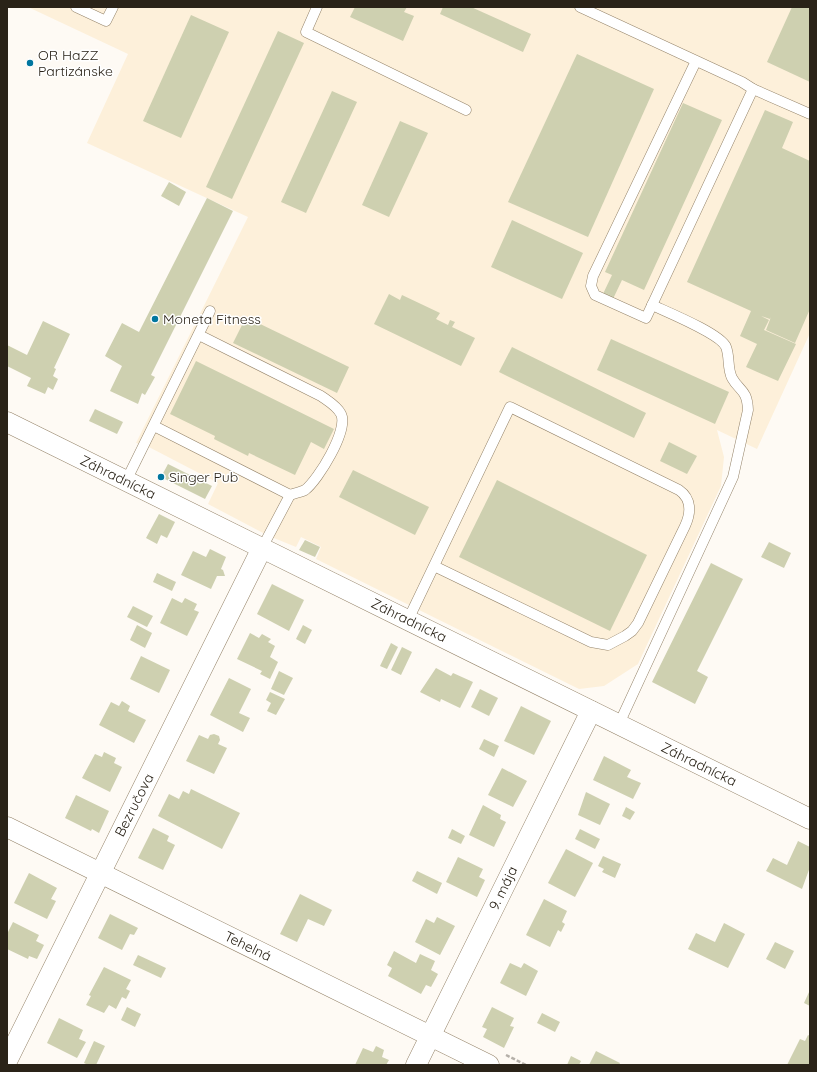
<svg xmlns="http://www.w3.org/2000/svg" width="817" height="1072" font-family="Quicksand,sans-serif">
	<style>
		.built { fill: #fdf0da }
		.building { fill: #ced0b0 }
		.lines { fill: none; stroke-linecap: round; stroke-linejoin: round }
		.service-casing { stroke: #95846a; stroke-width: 11 }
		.minor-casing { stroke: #95846a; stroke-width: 21 }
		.path { stroke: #b5b0a9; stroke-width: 2.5; stroke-dasharray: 4 2; stroke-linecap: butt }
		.service { stroke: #fff; stroke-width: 10 }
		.minor { stroke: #fff; stroke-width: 20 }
		.poi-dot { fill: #00769f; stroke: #fff; stroke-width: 1.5 }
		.labels { text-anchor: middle; stroke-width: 3; stroke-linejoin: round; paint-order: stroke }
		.poi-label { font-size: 14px; fill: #2a2318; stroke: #fff; text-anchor: start }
		.street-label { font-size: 14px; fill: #2a2318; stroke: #fff }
	</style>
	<rect width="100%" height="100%" fill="#fefaf4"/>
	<path class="built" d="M28,7H810V333L757,449L717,430L724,457L721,486L638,664L604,686L579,689L316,559L321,547L301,537L296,547L269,536L208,504L218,483L145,445L136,443L248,217L87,143L128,54Z"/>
	<g class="building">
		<path d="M355,7H407L404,12L414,16L403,41L350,17Z"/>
		<path d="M443,7H471L531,34L523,52L440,14Z"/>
		<path d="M792,7H810V82L767,62Z"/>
		<path d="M191,15L229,32L181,138L143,121Z"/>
		<path d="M278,31L304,43L232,199L206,187Z"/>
		<path d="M577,54L654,89L588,237L508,202Z"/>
		<path d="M332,91L357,102L306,213L281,202Z"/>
		<path d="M683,103L722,120L644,290L622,280L612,301L602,296L612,275L605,272Z"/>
		<path d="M765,110L793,122L782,148L810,161V309L795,343L766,330L771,317L770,319L761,316L769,320L764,330L796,344L778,381L746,367L757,344L740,336L751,311L687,282Z"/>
		<path d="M400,121L428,133L389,217L362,205Z"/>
		<path d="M169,182L186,192L179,206L161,196Z"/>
		<path d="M207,198L233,211L151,375L155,377L145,395L142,393L138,404L110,391L122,366L105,356L122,323L139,332Z"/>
		<path d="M512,220L583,253L562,299L491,267Z"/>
		<path d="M389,294L400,300L402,295L440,313L436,319L448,325L450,320L455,322L452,327L475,338L461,366L374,324Z"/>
		<path d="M246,317L349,367L337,393L233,343Z"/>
		<path d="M43,321L70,334L54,368L56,369L53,376L58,379L53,390L48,387L45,394L27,386L31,378L7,366V345L27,355Z"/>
		<path d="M611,339L729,392L715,424L597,370Z"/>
		<path d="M512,347L646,413L634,438L499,372Z"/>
		<path d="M196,361L334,429L324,449L311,442L295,475L249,453L248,456L214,439L215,436L170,414Z"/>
		<path d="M95,409L123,422L117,434L89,421Z"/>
		<path d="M669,442L697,456L687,474L660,461Z"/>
		<path d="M168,464L212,486L205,499L161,477Z"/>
		<path d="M353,470L429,507L415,535L339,497Z"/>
		<path d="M497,480L647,555L610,631L459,557Z"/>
		<path d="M159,514L175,522L167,538L161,535L157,544L146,538Z"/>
		<path d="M305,540L320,547L315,557L299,550Z"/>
		<path d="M769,542L791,553L784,568L761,557Z"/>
		<path d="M210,549L226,557L221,569L223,570L225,576H217L211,589L181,575L193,551L206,557Z"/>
		<path d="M711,563L743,579L697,671L708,677L695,704L652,682Z"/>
		<path d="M157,573L176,582L172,591L153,582Z"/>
		<path d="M272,584L304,600L289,631L257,614Z"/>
		<path d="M172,598L182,603L185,598L197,604L194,610L199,612L187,636L160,623Z"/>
		<path d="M133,606L153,616L147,627L127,617Z"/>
		<path d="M137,625L152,633L145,648L130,640Z"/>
		<path d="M303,625L312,630L305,644L296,639Z"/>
		<path d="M250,633L259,638L262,634L271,639L268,642L275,646L270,657L278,662L270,679L260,674L262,671L237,659Z"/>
		<path d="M391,643L398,647L387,669L380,666Z"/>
		<path d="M402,647L412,652L401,675L391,670Z"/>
		<path d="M141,656L170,670L159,693L130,679Z"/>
		<path d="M436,668L451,676L453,673L473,682L460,708L441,699L440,702L420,692Z"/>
		<path d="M279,671L293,678L284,695L271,689Z"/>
		<path d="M229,678L251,689L239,713L250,718L243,732L210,715Z"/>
		<path d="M480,689L498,698L489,716L471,707Z"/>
		<path d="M270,692L285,699L276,715L267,711L271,703L266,700Z"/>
		<path d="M122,701L130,706L128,711L146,720L134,743L99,725L111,702L119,706Z"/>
		<path d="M521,706L551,721L534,755L504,741Z"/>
		<path d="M214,734L219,736L220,740L218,744L227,748L214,774L186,761L199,735L208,739L210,735Z"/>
		<path d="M484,739L499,746L494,757L479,749Z"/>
		<path d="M104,752L116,758L114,763L122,767L110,792L82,778L95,754L102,757Z"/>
		<path d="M604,756L631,770L627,777L641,783L633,799L593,780Z"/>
		<path d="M502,768L527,781L513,807L488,795Z"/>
		<path d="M191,789L240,813L222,849L158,816L169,794L179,799L183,791L189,794Z"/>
		<path d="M586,792L610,804L600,825L578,815Z"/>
		<path d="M76,795L109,811L99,833L92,829L91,831L65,818Z"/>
		<path d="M483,805L501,815L500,819L506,822L494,847L469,835Z"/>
		<path d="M626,807L635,812L630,820L622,816Z"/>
		<path d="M153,828L169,836L167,841L175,845L163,870L138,858Z"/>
		<path d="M452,829L465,836L461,844L448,838Z"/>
		<path d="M580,829L600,839L595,849L575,839Z"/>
		<path d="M798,841L810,847V867L802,889L766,871L773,858L787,865Z"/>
		<path d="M566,849L593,863L575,897L548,883Z"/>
		<path d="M603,856L621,864L615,878L602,872L604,869L598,866Z"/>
		<path d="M458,857L483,869L479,877L485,880L477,897L446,882Z"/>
		<path d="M417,871L442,883L437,894L412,881Z"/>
		<path d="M29,873L57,888L51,899L56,901L47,919L14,903Z"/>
		<path d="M300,894L332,910L324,926L308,919L297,942L280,934Z"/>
		<path d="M544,899L567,911L562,922L565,924L561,932L558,930L550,947L526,935Z"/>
		<path d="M110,914L138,928L134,935L130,934L122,950L98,938Z"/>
		<path d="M437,917L455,926L440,955L415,942L426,919L434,923Z"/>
		<path d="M13,922L39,935L36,941L44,945L37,959L29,956L28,959L7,949V934Z"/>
		<path d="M724,923L745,934L728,968L688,949L696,933L715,942Z"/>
		<path d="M775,942L794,951L785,969L766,959Z"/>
		<path d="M394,951L416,963L420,954L435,961L431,970L438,974L431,987L426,985L421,994L388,976L392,968L387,965Z"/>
		<path d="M138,955L166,968L161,978L133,965Z"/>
		<path d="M510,963L521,968L524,963L538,971L526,996L500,983Z"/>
		<path d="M104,967L131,980L126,989L130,991L126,999L122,997L116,1009L109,1005L104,1013L86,1005L91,996L89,995Z"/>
		<path d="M810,990V1006L804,1003Z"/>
		<path d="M127,1007L141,1014L135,1027L121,1020Z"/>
		<path d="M492,1007L514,1018L510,1026L514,1027L504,1048L483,1037L487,1029L482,1027Z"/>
		<path d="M542,1013L560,1022L555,1032L537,1023Z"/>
		<path d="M59,1018L83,1030L79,1039L86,1042L77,1058L47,1043Z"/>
		<path d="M808,1035L810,1036V1065H787L800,1039L805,1041Z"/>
		<path d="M94,1041L105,1046L96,1065H88L84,1063Z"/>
		<path d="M376,1046L384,1050L382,1057L389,1060L386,1065H355L363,1048L373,1052Z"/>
		<path d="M596,1051L620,1063L619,1065H589Z"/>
		<path d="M571,1056L581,1061L579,1065H567Z"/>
	</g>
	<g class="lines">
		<g class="service-casing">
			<g id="service">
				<path d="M76,7L106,21L113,7"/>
				<path d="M317,7L306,32L466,110"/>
				<path d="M580,7L742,82L753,89L646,318L595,295L591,286L593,276L696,61"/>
				<path d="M753,89L810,114"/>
				<path d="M199,335L321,396C328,401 337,406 341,414C349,430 318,480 305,490C301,492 295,493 290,495L262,548"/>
				<path d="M154,426L290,495"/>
				<path d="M126,481L210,311"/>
				<path d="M408,620L510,407L679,490C692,499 691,513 685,526L638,623L632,631L625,636L608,645L591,642L434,566"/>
				<path d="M619,724L733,477L748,410C747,389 740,392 732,378C727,368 730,357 726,347C721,334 667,312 652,305"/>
			</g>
		</g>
		<g class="minor-casing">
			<g id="minor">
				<path d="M7,422L810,819"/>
				<path d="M7,827L489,1065"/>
				<path d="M7,1061L262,548"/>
				<path d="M416,1065L591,711"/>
			</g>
		</g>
		<path class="path" d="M506,1055L526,1065"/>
		<use href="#service" class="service"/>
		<use href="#minor" class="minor"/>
	</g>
	<g class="poi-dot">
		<circle cx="30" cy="63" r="4"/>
		<circle cx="155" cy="319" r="4"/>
		<circle cx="161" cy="477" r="4"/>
	</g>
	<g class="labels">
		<g class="poi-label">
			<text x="38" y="60">OR HaZZ<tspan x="38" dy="16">Partizánske</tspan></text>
			<text x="163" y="324">Moneta Fitness</text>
			<text x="169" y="482">Singer Pub</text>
		</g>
		<g class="street-label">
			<text transform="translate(118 477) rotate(26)" y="5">Záhradnícka</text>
			<text transform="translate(409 620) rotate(26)" y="5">Záhradnícka</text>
			<text transform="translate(699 764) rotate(26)" y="5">Záhradnícka</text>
			<text transform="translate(134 805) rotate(-63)" y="5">Bezručova</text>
			<text transform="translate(503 888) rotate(-64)" y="5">9. mája</text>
			<text transform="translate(248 946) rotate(26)" y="5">Tehelná</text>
		</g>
	</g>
	<rect width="817" height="1072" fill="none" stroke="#2a2318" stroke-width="16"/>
</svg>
